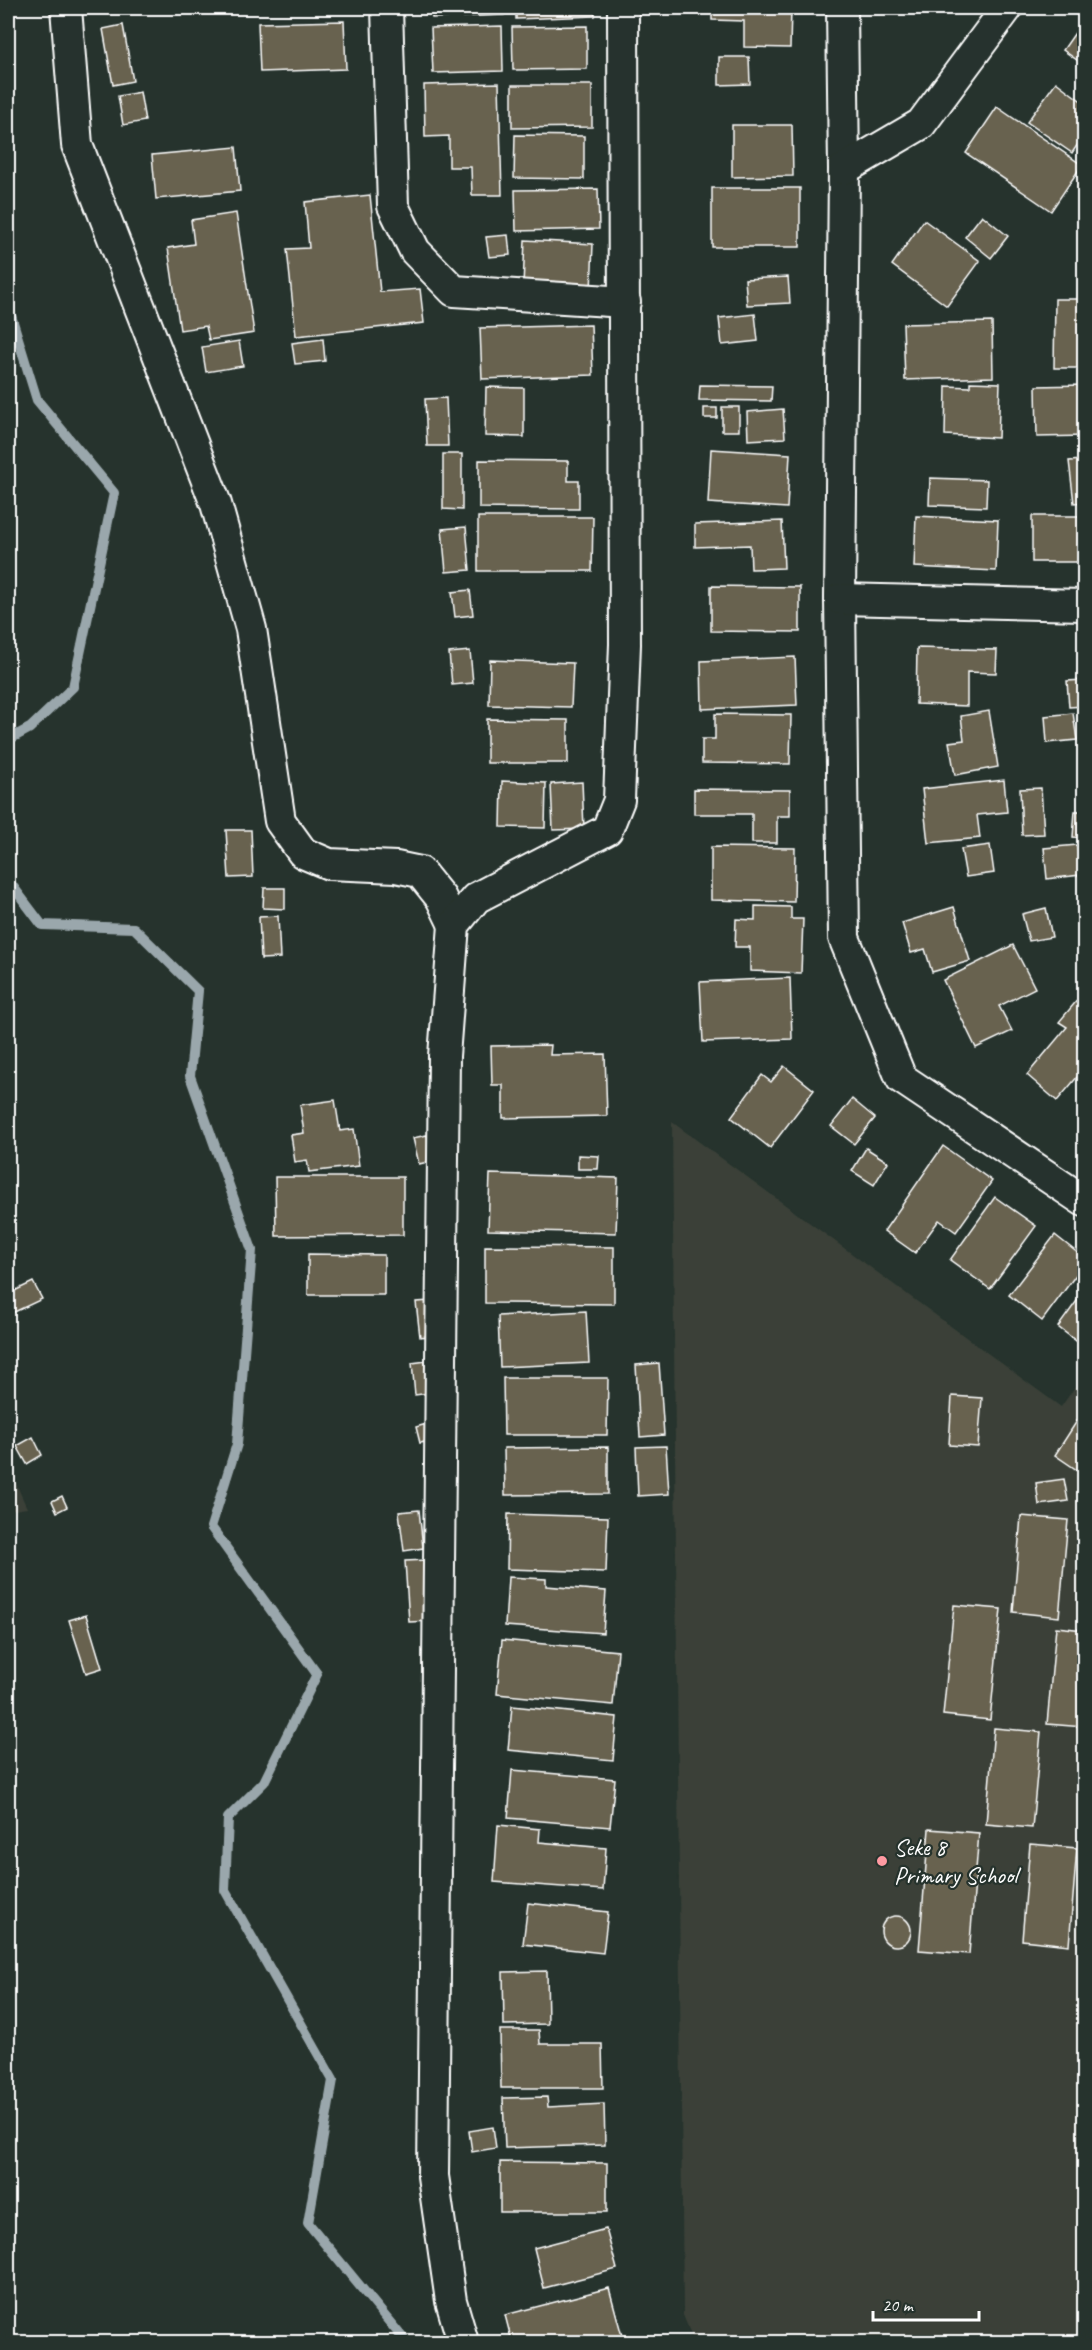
<svg xmlns="http://www.w3.org/2000/svg" width="1092" height="2350" font-family="Caveat,sans-serif">
	<style>
		.built { fill: #3a4138 }
		.lines { fill: none; stroke-linecap: round; stroke-linejoin: round }
		.stream { stroke: #9aa7ac; stroke-width: 10 }
		.building { fill: #676250; stroke: #fff; stroke-width: 1.5 }
		.street-casing { stroke: #fff; stroke-width: 34 }
		.street { stroke: #26332d; stroke-width: 30 }
		.poi-dot { fill: #ff9aa2; stroke: #26332d; stroke-width: 2 }
		.labels { text-anchor: middle; stroke-width: 4.5; stroke-linejoin: round; paint-order: stroke }
		.poi-label { font-size: 24px; fill: #fff; stroke: #26332d; text-anchor: start }
	</style>
	<rect width="100%" height="100%" fill="#26332d"/>
	<filter id="ink" filterUnits="userSpaceOnUse"><feTurbulence type="fractalNoise" baseFrequency=".0167" numOctaves="2"/><feDisplacementMap in="SourceGraphic" scale="12" xChannelSelector="R" yChannelSelector="G"/><feConvolveMatrix kernelMatrix="1 2 1 2 8 2 1 2 1" color-interpolation-filters="sRGB"/></filter>
	<g filter="url(#ink)">
		<g class="built">
			<path d="M672,1122L1061,1407L1075,1387L1084,1393V2342H694L683,2315Z"/>
			<path d="M8,1466L27,1508L8,1511Z"/>
		</g>
		<g class="lines">
			<g class="stream">
				<path d="M8,306L37,400L114,493L73,687L30,728L8,740"/>
				<path d="M8,880L42,925L134,928L198,991L190,1076L252,1250L237,1444L211,1527L317,1674L264,1782L228,1818L225,1890L333,2080L308,2223L406,2342"/>
			</g>
		</g>
		<g class="building">
			<path d="M431,8H503L504,15L432,18Z"/>
			<path d="M516,8H595V16L516,19Z"/>
			<path d="M712,8H791L790,48L744,47V21L712,20Z"/>
			<path d="M1084,20V65L1063,50Z"/>
			<path d="M344,21L346,69L260,72L258,23Z"/>
			<path d="M123,25L133,81L113,85L103,29Z"/>
			<path d="M502,26L503,71L433,73L431,28Z"/>
			<path d="M587,26V69L513,70L512,27Z"/>
			<path d="M719,57H749L750,84L719,85Z"/>
			<path d="M1056,82L1084,103V135L1072,153L1027,122Z"/>
			<path d="M499,83L502,195H472L471,167H449V136L425,137L424,85Z"/>
			<path d="M512,85H592V127L512,128Z"/>
			<path d="M140,92L145,121L123,125L118,96Z"/>
			<path d="M997,107L1082,165L1051,211L966,153Z"/>
			<path d="M732,125H792L793,176L732,177Z"/>
			<path d="M515,135L584,136V179L514,178Z"/>
			<path d="M236,147L240,191L156,199L152,155Z"/>
			<rect x="712" y="188" width="88" height="59"/>
			<path d="M598,189L599,229L516,231L515,190Z"/>
			<path d="M370,195L380,292L420,289L424,323L296,336L287,249L309,248L305,202Z"/>
			<path d="M236,213L254,333L209,340L206,326L180,330L168,248L194,244L191,220Z"/>
			<path d="M982,215L1008,236L991,258L965,237Z"/>
			<path d="M924,220L980,261L947,306L892,265Z"/>
			<path d="M508,235L510,255L489,257L486,237Z"/>
			<path d="M525,240L593,244L591,290L523,286Z"/>
			<path d="M788,277L790,303L747,305L745,279Z"/>
			<path d="M1055,299H1084V368H1054Z"/>
			<path d="M755,314L758,341L722,345L719,318Z"/>
			<path d="M992,322L993,377L905,380L903,324Z"/>
			<path d="M591,325L593,375L482,379L480,328Z"/>
			<path d="M323,339L325,361L295,364L292,343Z"/>
			<path d="M239,341L243,366L206,372L202,347Z"/>
			<path d="M970,382L1000,383L998,438L945,435L946,386L970,387Z"/>
			<path d="M700,385L772,386L771,401L699,400Z"/>
			<path d="M1084,385V436L1037,437L1036,386Z"/>
			<path d="M486,387L524,388V437L485,436Z"/>
			<path d="M446,398L448,446H427L425,399Z"/>
			<rect x="722" y="407" width="17" height="24"/>
			<rect x="704" y="408" width="13" height="10"/>
			<path d="M783,409L785,438L748,440L747,412Z"/>
			<path d="M711,449L790,454L787,508L708,503Z"/>
			<path d="M443,454H462V510L443,509Z"/>
			<path d="M479,460L568,461V481H579V509L479,508Z"/>
			<path d="M1084,460V502L1074,503L1069,461Z"/>
			<path d="M930,478L987,480L986,507L929,505Z"/>
			<path d="M916,516L998,520L996,571L914,567Z"/>
			<rect x="1032" y="516" width="52" height="46"/>
			<path d="M478,517H593L592,571H478Z"/>
			<path d="M782,521L784,568L751,569L750,545L695,547V524Z"/>
			<path d="M466,527L470,570L446,572L442,529Z"/>
			<path d="M711,586L800,587V632L711,631Z"/>
			<path d="M470,590L473,615L455,617L452,592Z"/>
			<path d="M917,648L997,650L996,673L967,672V706L916,704Z"/>
			<path d="M470,651L473,683L452,685L449,653Z"/>
			<path d="M795,657L797,705L702,709L701,661Z"/>
			<path d="M490,660L573,663L571,707L489,705Z"/>
			<path d="M1084,680V706L1069,707L1067,681Z"/>
			<path d="M989,711L998,767L955,775L949,742L964,740L961,716Z"/>
			<path d="M1073,713L1077,740L1047,743L1045,716Z"/>
			<path d="M715,714L791,715L790,764L702,763V739H715Z"/>
			<path d="M487,719L568,720V763H487Z"/>
			<path d="M1004,780L1007,812L977,815L980,838L928,843L922,789Z"/>
			<path d="M502,781L546,783L545,828L501,827Z"/>
			<path d="M582,782L584,829L553,830L551,784Z"/>
			<path d="M1041,788L1044,834L1022,835L1020,789Z"/>
			<path d="M694,789L790,790V816H777V843H752V814H694Z"/>
			<path d="M1075,811H1084V838L1073,837Z"/>
			<path d="M226,830H251L253,877L229,878Z"/>
			<path d="M990,845L994,873L966,877L961,849Z"/>
			<path d="M1077,845L1080,875L1047,879L1044,848Z"/>
			<path d="M711,847L795,848L794,902L711,900Z"/>
			<path d="M264,888H285V909L263,908Z"/>
			<path d="M755,906L791,907V919H803L801,973L750,971V947H735L736,919L755,920Z"/>
			<path d="M954,907L970,961L932,972L925,949L911,953L902,923Z"/>
			<path d="M1046,908L1052,937L1029,941L1022,914Z"/>
			<path d="M278,916L280,958L261,959L259,917Z"/>
			<path d="M1013,945L1035,988L999,1006L1012,1031L976,1048L943,980Z"/>
			<path d="M790,978L792,1039L703,1042L700,982Z"/>
			<path d="M1084,992V1069L1057,1101L1027,1075L1067,1027L1059,1022Z"/>
			<path d="M551,1045L550,1055L605,1054L607,1116L503,1118V1085H492L491,1046Z"/>
			<path d="M784,1066L814,1090L770,1148L731,1117L762,1075L771,1082Z"/>
			<path d="M852,1099L875,1118L854,1144L831,1126Z"/>
			<path d="M335,1100L340,1131L354,1129L359,1166L309,1172L307,1160L295,1162L291,1135L304,1133L300,1105Z"/>
			<path d="M427,1135L432,1161L419,1164L413,1138Z"/>
			<path d="M943,1146L992,1181L956,1232L939,1220L915,1253L884,1231Z"/>
			<path d="M866,1148L888,1162L874,1185L852,1171Z"/>
			<path d="M578,1155L599,1156L598,1169H578Z"/>
			<path d="M490,1174L618,1178L616,1233L488,1230Z"/>
			<path d="M275,1177H403V1235L276,1236Z"/>
			<path d="M995,1197L1036,1226L990,1289L950,1260Z"/>
			<path d="M1055,1235L1084,1258V1264L1042,1321L1009,1295Z"/>
			<path d="M485,1246L614,1247V1304L485,1303Z"/>
			<path d="M308,1254L384,1255V1295H308Z"/>
			<path d="M33,1282L42,1299L8,1315V1294Z"/>
			<path d="M1084,1291V1347L1058,1327Z"/>
			<path d="M431,1301L434,1335L420,1337L416,1302Z"/>
			<path d="M586,1311L589,1363L500,1367L498,1316Z"/>
			<path d="M434,1360L437,1392L415,1395L412,1363Z"/>
			<path d="M659,1363L664,1435L640,1437L636,1365Z"/>
			<path d="M503,1378H608L607,1435H504Z"/>
			<path d="M952,1396L982,1398L978,1447L949,1445Z"/>
			<path d="M1084,1410V1459L1077,1470L1055,1455Z"/>
			<path d="M430,1423L434,1440L420,1443L416,1427Z"/>
			<path d="M33,1437L42,1455L27,1464L17,1446Z"/>
			<path d="M666,1446L669,1494L638,1496L636,1447Z"/>
			<path d="M608,1447V1494L505,1495L504,1448Z"/>
			<path d="M1064,1479L1068,1501L1039,1505L1036,1483Z"/>
			<path d="M62,1496L67,1507L57,1512L52,1501Z"/>
			<path d="M419,1510L423,1548L404,1551L399,1512Z"/>
			<path d="M508,1514L608,1517L606,1572L507,1569Z"/>
			<path d="M1021,1516L1068,1520L1059,1617L1013,1612Z"/>
			<path d="M427,1560L432,1621L409,1622L405,1561Z"/>
			<path d="M508,1577L546,1579V1586L606,1591L603,1633L505,1626Z"/>
			<path d="M954,1605L1001,1609L990,1720L943,1715Z"/>
			<path d="M86,1615L102,1668L86,1673L69,1620Z"/>
			<path d="M1056,1627L1084,1630V1727L1047,1724Z"/>
			<path d="M502,1640L618,1651L613,1705L497,1694Z"/>
			<path d="M512,1706L617,1717L613,1760L508,1750Z"/>
			<path d="M994,1728L1041,1732L1032,1828L986,1824Z"/>
			<path d="M512,1770L615,1779L610,1827L508,1818Z"/>
			<path d="M498,1825L540,1829L539,1842L606,1848L603,1890L494,1882Z"/>
			<path d="M929,1829L979,1833L969,1954L919,1950Z"/>
			<path d="M1030,1844L1077,1848L1069,1945L1022,1940Z"/>
			<path d="M528,1903L608,1912L603,1953L523,1944Z"/>
			<circle cx="896" cy="1931" r="15"/>
			<path d="M547,1971L548,2024L504,2025L503,1972Z"/>
			<path d="M500,2030H539L540,2044H602L603,2088H501Z"/>
			<path d="M547,2097L548,2107L604,2104L605,2145L505,2148L503,2098Z"/>
			<path d="M493,2127L496,2148L472,2152L469,2131Z"/>
			<path d="M500,2162L607,2163V2212H500Z"/>
			<path d="M606,2229L617,2269L544,2288L534,2248Z"/>
			<path d="M609,2288L622,2336L599,2342H512L505,2315Z"/>
		</g>
		<g class="lines">
			<g class="street-casing">
				<g id="street">
					<path d="M66,8L77,145L216,504L251,629L280,821L303,853L329,864L396,867L420,872L441,898L454,925"/>
					<path d="M387,8L393,206L415,251L454,291L625,302"/>
					<path d="M842,8L844,169L840,599L844,938L901,1078L1084,1201"/>
					<path d="M844,169L921,124L1007,8"/>
					<path d="M840,599L1084,605"/>
					<path d="M463,2342L451,2301L433,2176L444,1056L454,925L476,898L607,830L619,800L625,644L623,8"/>
				</g>
			</g>
			<use href="#street" class="street"/>
		</g>
	</g>
	<circle class="poi-dot" cx="882" cy="1861" r="6"/>
	<g class="labels">
		<g class="poi-label">
			<text x="894" y="1855">Seke 8<tspan x="894" dy="28">Primary School</tspan></text>
		</g>
	</g>
	<rect width="1092" height="2350" fill="none" stroke="#26332d" stroke-width="30"/>
	<rect x="15" y="15" width="1062" height="2320" fill="none" stroke="#fff" stroke-width="2" filter="url(#ink)"/>
	<path d="M873 2311v9h106v-9" fill="none" stroke="#ffffff" stroke-width="3"/>
	<text x="882" y="2311" font-size="18" fill="#ffffff" stroke="#26332d" stroke-width="4.5" paint-order="stroke">20 m</text>
</svg>
